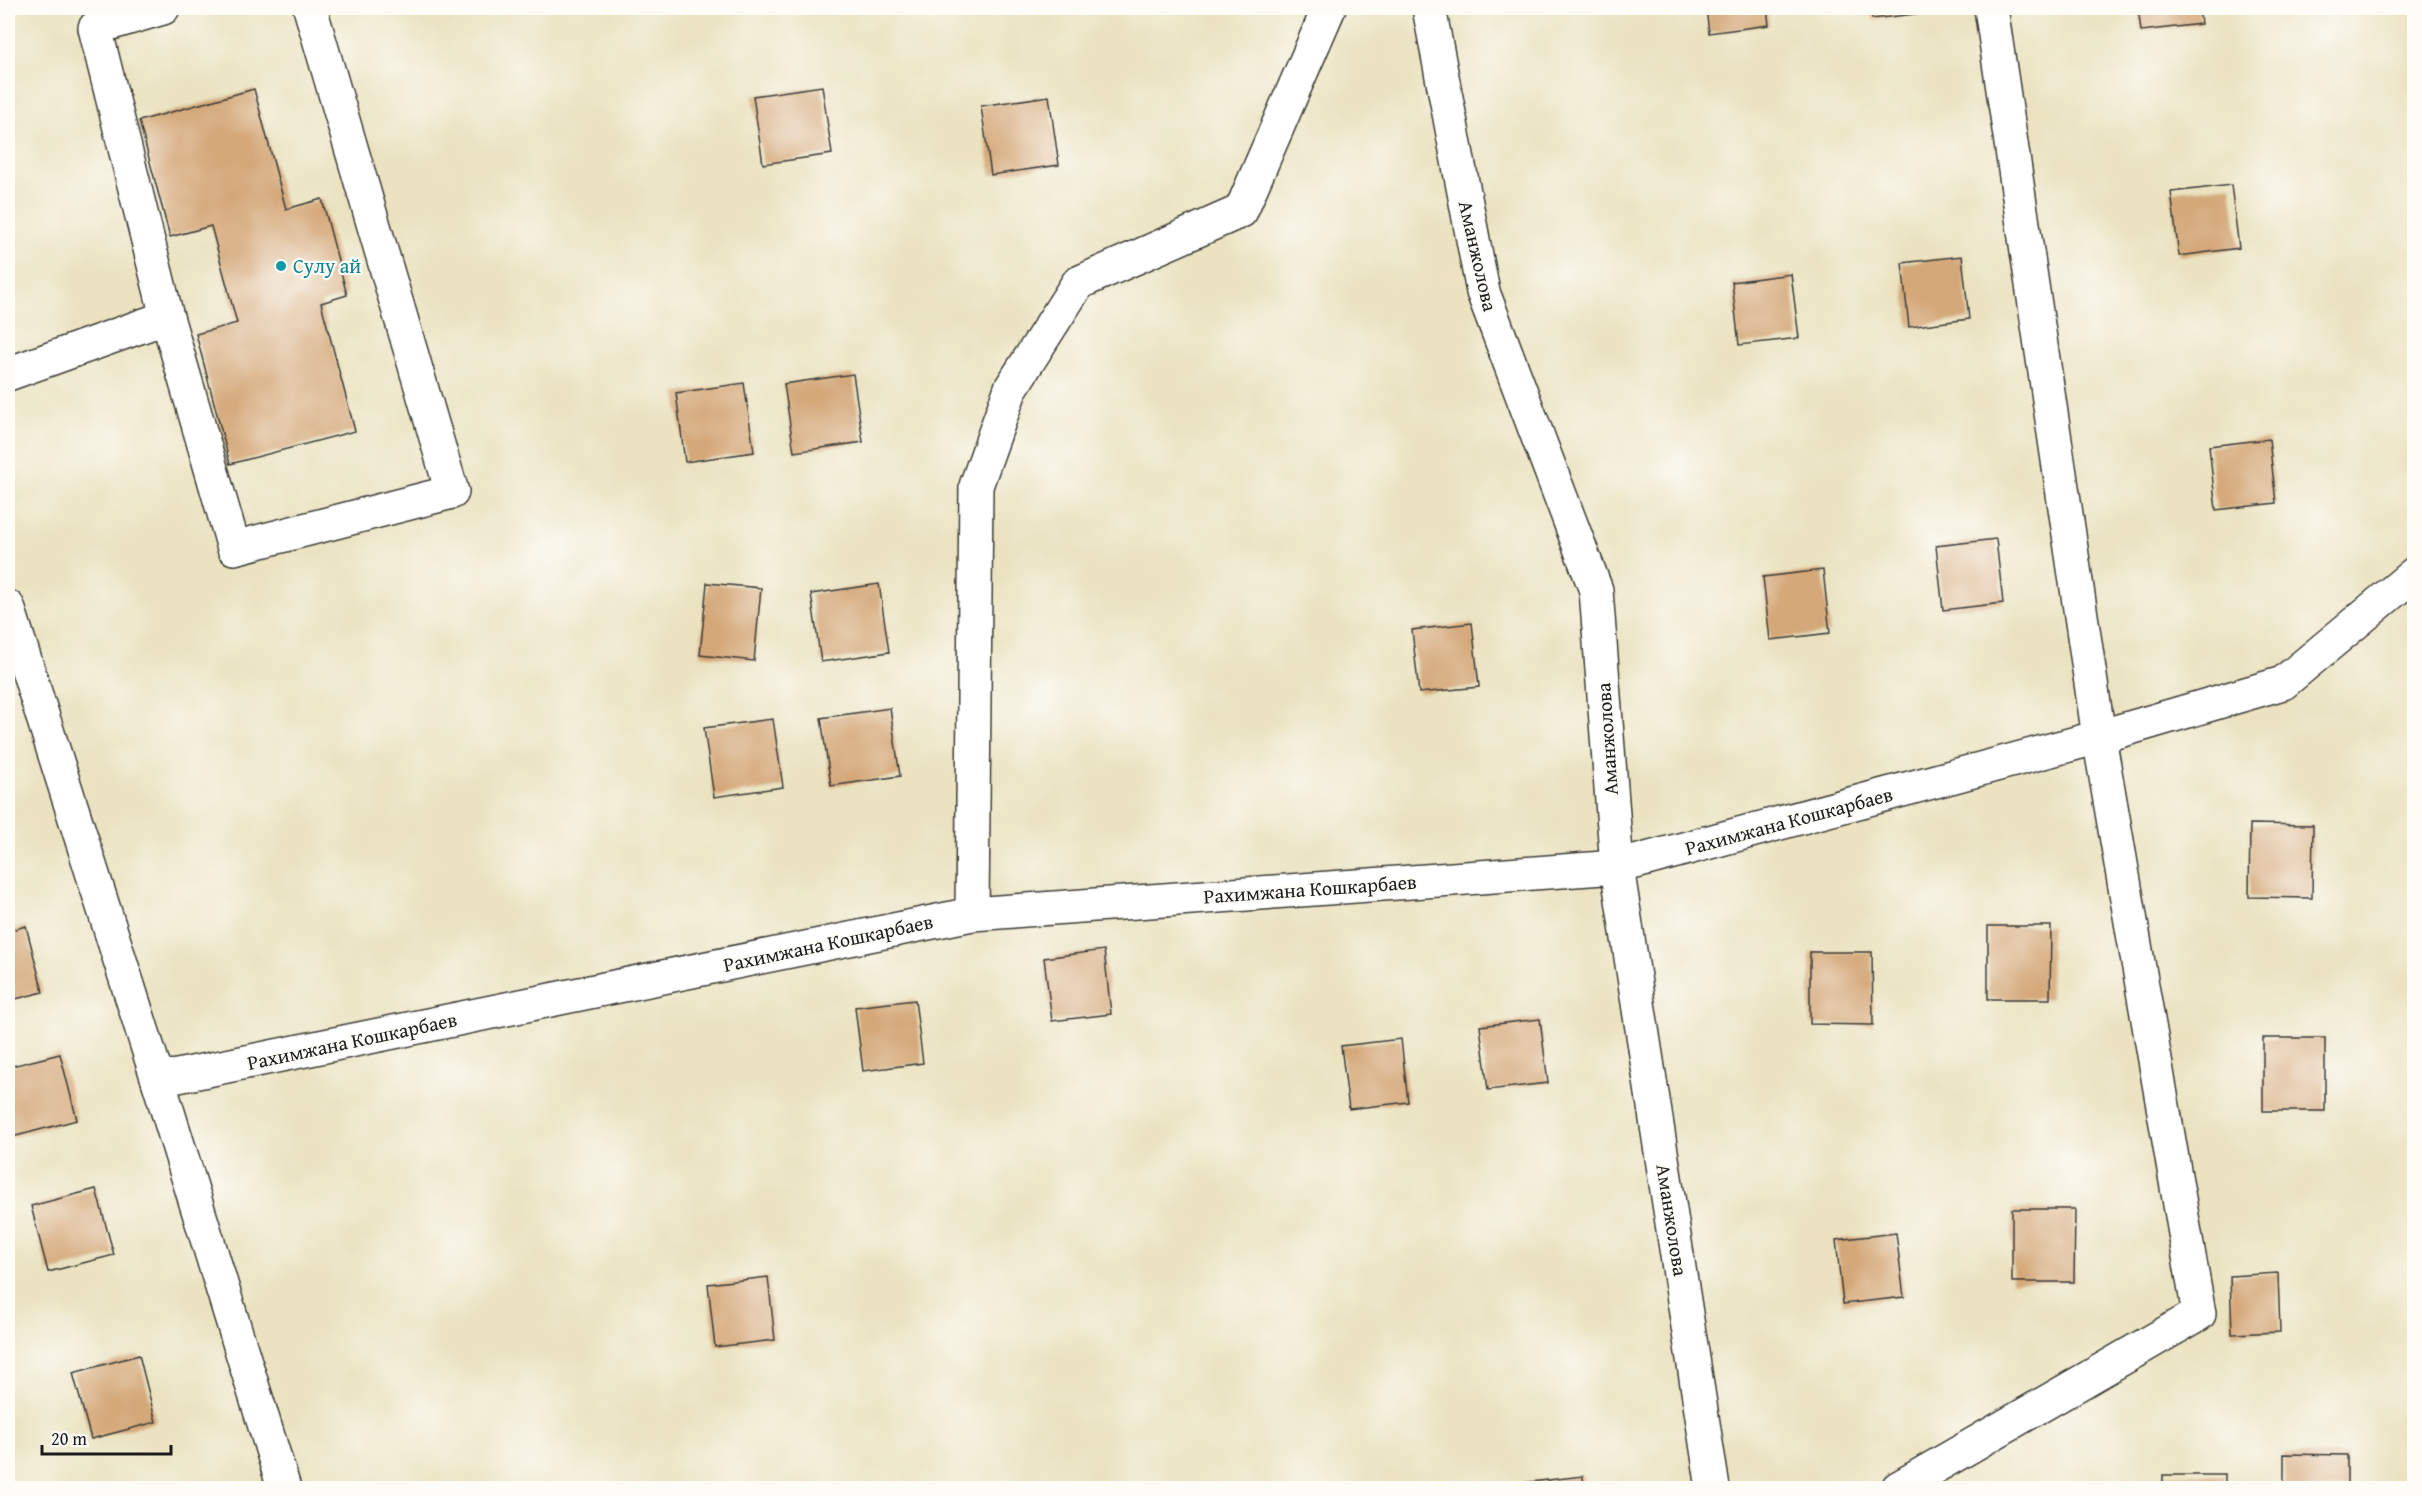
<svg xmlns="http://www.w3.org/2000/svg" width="2422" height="1496" font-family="'Gentium Book Plus',serif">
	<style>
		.building { fill: #d4a879 }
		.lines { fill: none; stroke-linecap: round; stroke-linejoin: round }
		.minor-casing { stroke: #3b3a35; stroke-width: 36 }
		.minor { stroke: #fff; stroke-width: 33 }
		.culture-dot { fill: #0f9aa8; stroke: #fdfcf7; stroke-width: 2 }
		.labels { text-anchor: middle; stroke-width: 4.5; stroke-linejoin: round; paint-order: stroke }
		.street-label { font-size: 20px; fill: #1c1c1c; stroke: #fdfcf7 }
		.culture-label { font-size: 20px; fill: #0d838f; stroke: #fdfcf7; text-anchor: start }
	</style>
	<rect width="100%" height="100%" fill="#fdfcf7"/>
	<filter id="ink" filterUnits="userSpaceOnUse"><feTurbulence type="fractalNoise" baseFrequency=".0167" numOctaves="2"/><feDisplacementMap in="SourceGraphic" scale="12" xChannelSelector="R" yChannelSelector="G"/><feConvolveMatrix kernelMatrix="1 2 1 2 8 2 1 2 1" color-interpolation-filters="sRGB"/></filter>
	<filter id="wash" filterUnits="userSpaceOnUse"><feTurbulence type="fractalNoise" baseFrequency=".008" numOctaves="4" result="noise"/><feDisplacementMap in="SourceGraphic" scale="24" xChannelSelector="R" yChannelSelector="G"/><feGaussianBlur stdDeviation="1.35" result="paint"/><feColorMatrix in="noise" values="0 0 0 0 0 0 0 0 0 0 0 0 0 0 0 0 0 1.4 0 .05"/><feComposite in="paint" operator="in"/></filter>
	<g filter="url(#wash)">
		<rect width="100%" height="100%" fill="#eae2c0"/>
		<g id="blocks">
			<g class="building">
				<path d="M1706,8H1767L1769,25L1709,33Z"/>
				<path d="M1871,8H1931L1932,12L1872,19Z"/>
				<path d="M2138,8H2199L2201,24L2141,31Z"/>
				<path d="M822,86L832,154L763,164L753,96Z"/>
				<path d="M254,89L286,209L322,199L347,295L321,303L355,431L230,464L196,334L237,323L211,226L170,237L139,121Z"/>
				<path d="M1049,96L1059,165L991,175L981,106Z"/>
				<path d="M2231,185L2239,248L2179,256L2171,192Z"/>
				<path d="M1962,256L1969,319L1909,327L1902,263Z"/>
				<path d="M1791,274L1799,338L1739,345L1732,282Z"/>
				<path d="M853,374L863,442L794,452L784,384Z"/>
				<path d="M744,383L754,452L685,462L676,393Z"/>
				<path d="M2269,439L2276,503L2216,510L2209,446Z"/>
				<path d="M1996,539L2003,603L1943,610L1936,546Z"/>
				<path d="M1823,570L1830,633L1770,640L1763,577Z"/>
				<path d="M707,583L761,588L754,661L700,655Z"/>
				<path d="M879,584L889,652L821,662L811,594Z"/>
				<path d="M1472,623L1479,687L1419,693L1412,630Z"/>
				<path d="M890,708L900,776L831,786L821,718Z"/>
				<path d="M773,719L783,787L714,797L704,728Z"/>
				<path d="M2250,824L2313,825L2312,898L2249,897Z"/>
				<path d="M26,926L43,992L8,1001V931Z"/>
				<path d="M1988,926H2051L2050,999H1988Z"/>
				<path d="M1104,950L1111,1014L1052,1021L1044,958Z"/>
				<path d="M1810,952H1872L1873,1025L1810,1024Z"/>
				<path d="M915,1000L923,1063L863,1071L855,1007Z"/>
				<path d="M1540,1019L1548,1083L1488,1090L1480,1026Z"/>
				<rect x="2263" y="1038" width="62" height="73"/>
				<path d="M1401,1039L1408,1102L1349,1109L1341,1046Z"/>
				<path d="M60,1054L77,1120L12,1137L8,1120V1067Z"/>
				<path d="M96,1189L114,1255L48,1272L31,1206Z"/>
				<path d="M2012,1209H2075L2074,1282H2012Z"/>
				<path d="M1896,1233L1904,1297L1843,1304L1836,1240Z"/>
				<path d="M2278,1273L2280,1332L2232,1334L2230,1276Z"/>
				<path d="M768,1277L775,1340L715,1347L708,1284Z"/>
				<path d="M139,1355L156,1422L91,1439L73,1373Z"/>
				<path d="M2284,1454L2347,1455V1488H2284Z"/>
				<rect x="2163" y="1475" width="62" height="13"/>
				<path d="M1583,1476L1584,1488H1523L1522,1483Z"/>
			</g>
		</g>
	</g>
	<g filter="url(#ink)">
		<use href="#blocks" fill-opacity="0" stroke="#3b3a35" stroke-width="1.5"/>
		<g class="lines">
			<g class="minor-casing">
				<g id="minor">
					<path d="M163,8L95,28L167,317L234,548L452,492L310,8"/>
					<path d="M1429,8L1483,292L1596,590L1617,867L1713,1488"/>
					<path d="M8,374L167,317"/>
					<path d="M8,607L158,1080L284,1488"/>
					<path d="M972,914L976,486L1011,388L1078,283L1241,211L1329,8"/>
					<path d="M158,1080L972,914L1617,867L2099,737L2283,683L2414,574"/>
					<path d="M1898,1488L2199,1314L2099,737L1991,8"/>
				</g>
			</g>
			<use href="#minor" class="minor"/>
		</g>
	</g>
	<circle class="culture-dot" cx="281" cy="266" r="6"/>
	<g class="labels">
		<g class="street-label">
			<text transform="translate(1478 256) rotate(77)" y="7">Аманжолова</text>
			<text transform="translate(1607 739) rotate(-94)" y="7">Аманжолова</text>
			<text transform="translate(1789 821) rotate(-15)" y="7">Рахимжана Кошкарбаев</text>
			<text transform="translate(1310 889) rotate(-4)" y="7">Рахимжана Кошкарбаев</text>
			<text transform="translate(828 943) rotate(-12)" y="7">Рахимжана Кошкарбаев</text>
			<text transform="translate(352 1041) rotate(-12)" y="7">Рахимжана Кошкарбаев</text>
			<text transform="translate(1672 1220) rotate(81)" y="7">Аманжолова</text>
		</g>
		<g class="culture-label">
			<text x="293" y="273">Сулу ай</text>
		</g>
	</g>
	<rect width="2422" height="1496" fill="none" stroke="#fdfcf7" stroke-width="30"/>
	<path d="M42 1445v9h129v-9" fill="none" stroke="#1c1c1c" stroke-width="3"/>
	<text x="51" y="1445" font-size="18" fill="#1c1c1c" stroke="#fdfcf7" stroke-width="4.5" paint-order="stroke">20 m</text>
</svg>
